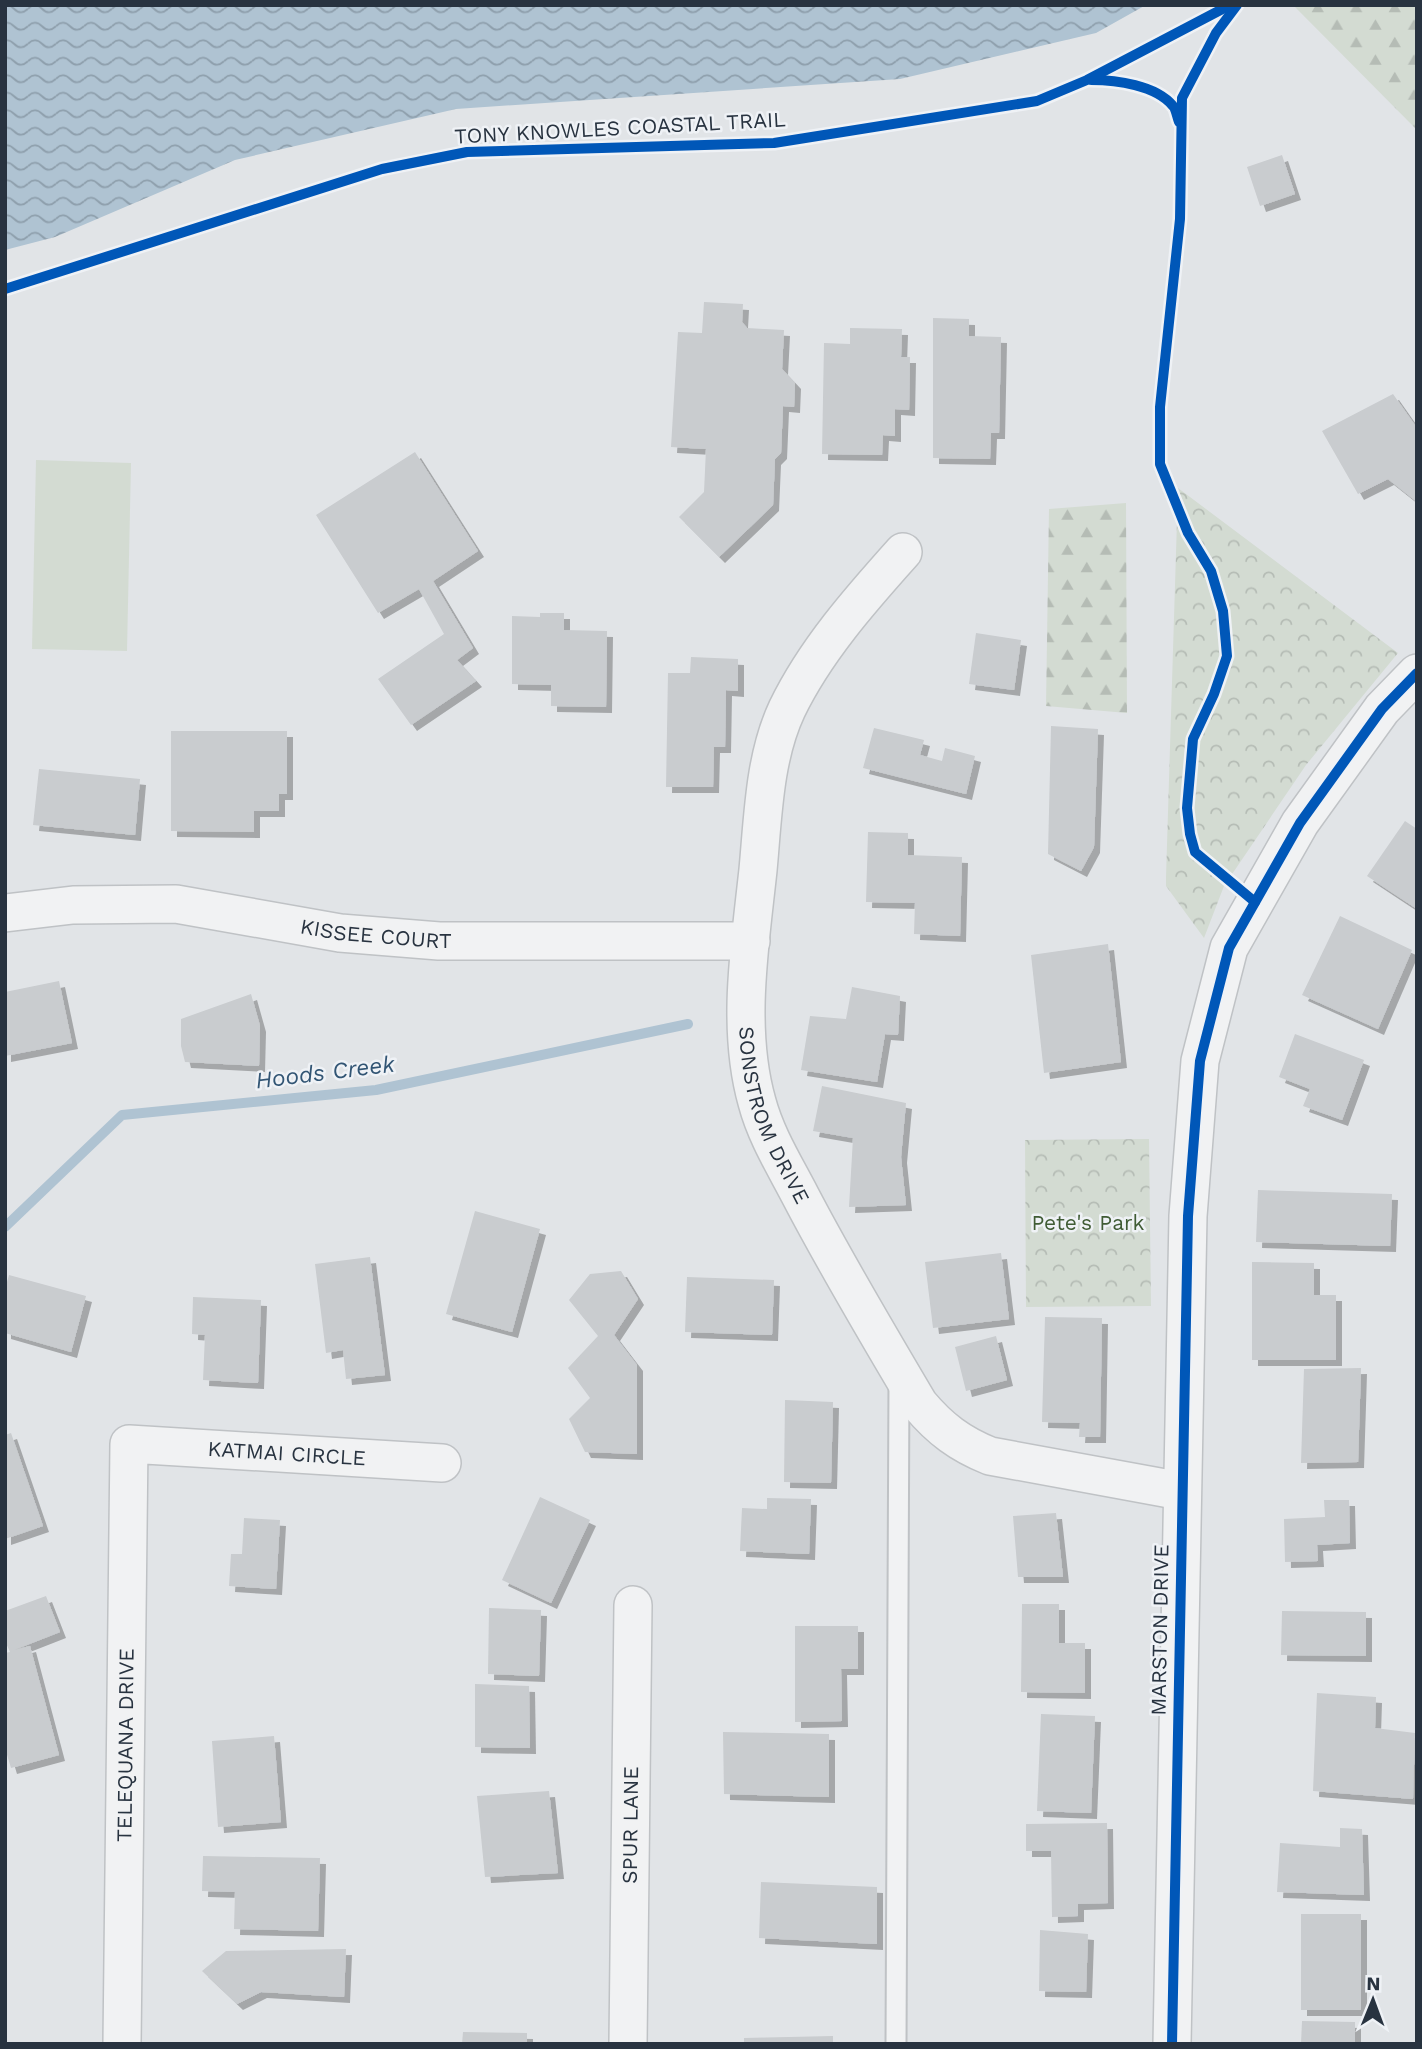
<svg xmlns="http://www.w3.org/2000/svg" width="1422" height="2049" font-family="'Work Sans',sans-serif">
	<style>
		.forest { fill: url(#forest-firs) }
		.park { fill: url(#park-crowns) }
		.pitch { fill: #d3dbd2 }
		.water { fill: url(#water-waves) }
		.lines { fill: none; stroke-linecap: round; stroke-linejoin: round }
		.stream { stroke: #afc3d2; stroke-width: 10 }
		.building { fill: #c9cccf; filter: url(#shadow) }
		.service-casing { stroke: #bfc2c5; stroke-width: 23 }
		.minor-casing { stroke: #bfc2c5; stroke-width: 40 }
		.service { stroke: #f1f2f3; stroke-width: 19 }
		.minor { stroke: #f1f2f3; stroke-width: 37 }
		.cycleway-casing { stroke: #eff2f6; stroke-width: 15 }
		.cycleway { stroke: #0057b8; stroke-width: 10 }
		.labels { text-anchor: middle; stroke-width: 5; stroke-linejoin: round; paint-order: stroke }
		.street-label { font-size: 21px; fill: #283340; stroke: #eff2f6 }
		.park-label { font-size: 21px; fill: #405c35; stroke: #eff2f6 }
		.water-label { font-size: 23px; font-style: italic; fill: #325574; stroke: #eff2f6 }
	</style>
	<defs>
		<pattern id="forest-firs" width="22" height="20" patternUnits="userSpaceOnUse" patternTransform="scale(1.75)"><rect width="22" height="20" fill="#d3dbd2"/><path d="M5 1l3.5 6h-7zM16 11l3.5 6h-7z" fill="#b5bcb5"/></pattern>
		<pattern id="park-crowns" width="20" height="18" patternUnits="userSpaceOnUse" patternTransform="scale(1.75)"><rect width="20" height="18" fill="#d3dbd2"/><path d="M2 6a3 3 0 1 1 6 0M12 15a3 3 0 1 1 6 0" fill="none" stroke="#b5bcb5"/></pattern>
		<pattern id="water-waves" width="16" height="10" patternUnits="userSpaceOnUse" patternTransform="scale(1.75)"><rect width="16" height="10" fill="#afc3d2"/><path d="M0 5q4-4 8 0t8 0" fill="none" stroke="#8e9fac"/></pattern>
		<filter id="shadow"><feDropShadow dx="6" dy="6" stdDeviation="0" flood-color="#0004"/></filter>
	</defs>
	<rect width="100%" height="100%" fill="#e1e4e7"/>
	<g class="forest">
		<path d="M1293,5H1417V130Z"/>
		<path d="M1126,503L1127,713L1046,706L1049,509Z"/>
	</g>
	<g class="park">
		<path d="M1178,488L1398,653L1306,765L1224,886L1204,938L1166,886V877Z"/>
		<path d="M1149,1139L1151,1306L1026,1307L1025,1140Z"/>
	</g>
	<path class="pitch" d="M36,460L131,463L127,651L32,649Z"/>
	<path class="water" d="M5,5H1146L1096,33L900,79L456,109L235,160L55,237L5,250Z"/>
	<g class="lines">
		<path class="stream" d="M5,1227L122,1115L376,1090L688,1024"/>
	</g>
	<g class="building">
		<path d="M1282,155L1295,194L1260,206L1247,167Z"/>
		<path d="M704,302L743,304L742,322L747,328L784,330L782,369L795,383L794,407L783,406L781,453L775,459L773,505L719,557L679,517L704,492L706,449L671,447L678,332L702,333Z"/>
		<path d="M933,318L969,319V336L1001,337L999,433H991L990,459L933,458Z"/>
		<path d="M850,328L902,329L901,357H910L909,410L895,409V436L883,435L882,455L822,454L824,343L850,344Z"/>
		<path d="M1393,394L1417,428V502L1388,479L1358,494L1322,431Z"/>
		<path d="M415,452L478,551L433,581L473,648L457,660L476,681L411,725L378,679L444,634L419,589L378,613L316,515Z"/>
		<path d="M540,613H564V630L607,631L606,707L551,706V685L512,684V616L540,617Z"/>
		<path d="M976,633L1021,640L1014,690L969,684Z"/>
		<path d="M691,657L738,659V691L726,690L725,747H714L713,787H666L668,673H690Z"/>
		<path d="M1051,726L1098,729L1094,847L1081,871L1048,854Z"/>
		<path d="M874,728L924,740L920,755L942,761L945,748L975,756L966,794L863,768Z"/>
		<path d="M171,731H287V794H279V811H254V832L171,831Z"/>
		<path d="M39,769L140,779L135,835L33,825Z"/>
		<path d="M1405,821L1417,829V909L1367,876Z"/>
		<path d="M868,832L908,833V855L962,857L960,936L914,934L915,903L866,902Z"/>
		<path d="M1340,916L1412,950L1378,1029L1302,995Z"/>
		<path d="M1108,944L1121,1062L1044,1073L1031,955Z"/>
		<path d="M59,981L72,1043L5,1056V992Z"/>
		<path d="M852,987L900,996L898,1035L885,1034L877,1082L801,1070L810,1016L846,1019Z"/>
		<path d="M251,994L260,1026L259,1066L185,1062L181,1046V1019Z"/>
		<path d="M1295,1034L1364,1060L1342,1120L1303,1106L1310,1089L1279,1077Z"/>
		<path d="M822,1086L906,1103L901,1157L906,1205L849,1207L853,1138L813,1131Z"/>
		<path d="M1258,1190L1392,1194L1390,1246L1256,1242Z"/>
		<path d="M475,1211L540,1229L512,1332L446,1314Z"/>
		<path d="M1001,1253L1009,1319L933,1328L925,1262Z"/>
		<path d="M370,1257L385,1375L346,1379L343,1350L326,1353L315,1264Z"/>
		<path d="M1252,1262L1314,1263V1295H1336V1360H1252Z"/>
		<path d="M621,1271L638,1299L614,1335L637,1365V1454L585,1452L569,1419L590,1398L568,1368L598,1336L569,1300L590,1274Z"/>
		<path d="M9,1275L86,1296L71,1352L5,1333V1289Z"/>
		<path d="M687,1277L774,1280L772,1335L685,1332Z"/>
		<path d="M193,1297L261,1300L258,1383L203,1380L205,1335L192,1334Z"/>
		<path d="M1045,1317L1102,1318L1100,1437H1079L1080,1423L1042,1422Z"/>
		<path d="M996,1336L1007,1380L966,1391L955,1347Z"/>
		<path d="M1361,1368L1358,1462L1301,1463L1304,1369Z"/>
		<path d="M785,1400L833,1402L831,1483L784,1482Z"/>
		<path d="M11,1433L43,1526L5,1539V1435Z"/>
		<path d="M540,1497L590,1520L551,1603L502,1580Z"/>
		<path d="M767,1498L811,1499L809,1554L740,1551L742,1508L767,1509Z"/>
		<path d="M1324,1500H1349L1350,1543L1317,1545L1318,1561L1285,1562L1284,1519L1325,1517Z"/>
		<path d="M1056,1513L1063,1577H1018L1013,1516Z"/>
		<path d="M244,1518L280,1520L276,1589L229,1586L231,1554H242Z"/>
		<path d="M46,1596L60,1632L14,1650L30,1646L59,1755L11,1768L5,1748V1653L10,1652L5,1641V1611Z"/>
		<path d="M1022,1604H1059V1643H1085V1693L1021,1692Z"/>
		<path d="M489,1608L541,1610L539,1676L488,1674Z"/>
		<path d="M1282,1611L1366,1612V1656L1281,1655Z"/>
		<path d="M795,1626H858V1669H841L842,1721L795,1722Z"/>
		<path d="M475,1684L529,1686L530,1748L475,1747Z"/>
		<path d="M1317,1693L1376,1697L1375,1728L1415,1733L1413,1799L1313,1791Z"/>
		<path d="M1041,1714L1095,1716L1091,1813L1037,1811Z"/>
		<path d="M723,1732L829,1734V1797L724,1794Z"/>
		<path d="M274,1736L281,1822L218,1827L212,1741Z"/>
		<path d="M549,1791L558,1873L485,1877L477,1796Z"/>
		<path d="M1107,1823L1108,1903L1078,1904V1916L1052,1917L1051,1851H1026V1824Z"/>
		<path d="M1340,1828L1362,1829L1364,1895L1277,1892L1280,1843L1340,1847Z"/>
		<path d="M203,1856L320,1858L318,1931L234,1929L235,1892L202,1891Z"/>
		<path d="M761,1882L877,1887V1944L759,1938Z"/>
		<rect x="1301" y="1914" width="60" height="96"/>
		<path d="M1040,1930L1088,1934L1086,1992L1039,1991Z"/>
		<path d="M346,1949L344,1997L261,1992L237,2004L202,1971L226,1951Z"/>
		<path d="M1302,2021L1355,2022V2044H1301Z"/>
		<path d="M463,2032L527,2033V2044H462Z"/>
		<path d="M833,2036V2044H744V2038Z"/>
	</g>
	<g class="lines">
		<g class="service-casing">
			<path id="service" d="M896,2044L899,1380"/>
		</g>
		<g class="minor-casing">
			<g id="minor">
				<path id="s1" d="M903,552C860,600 815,651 787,709C764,758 763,817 758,870C750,945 736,1028 757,1102C766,1136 785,1166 801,1197C838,1268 879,1336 919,1404C940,1429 960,1444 990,1456L1181,1491"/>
				<path id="s2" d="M5,913L73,905L176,904L340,933L439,941H751"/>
				<path id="s3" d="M122,2044L129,1444L442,1463"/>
				<path id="s4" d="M628,2044L633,1605"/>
				<path d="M1172,2044L1188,1216L1200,1061L1229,948L1300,823L1382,709L1417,673"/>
			</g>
		</g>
		<use href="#service" class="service"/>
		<use href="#minor" class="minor"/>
		<g class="cycleway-casing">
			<g id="cycleway">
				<path d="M1237,5L1216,33L1182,98L1180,219L1160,407V464L1188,533L1211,571L1223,611L1227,656L1214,694L1193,739L1187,808L1190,834L1195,852L1255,902"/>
				<path d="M1091,80C1116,80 1156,85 1173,106C1176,109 1177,117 1179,122"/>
				<path d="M5,289L382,169L467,152L774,143L1037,101L1087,80L1230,5"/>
				<path d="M1172,2044L1188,1216L1200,1061L1229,948L1300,823L1382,709L1417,673"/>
			</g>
		</g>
		<use href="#cycleway" class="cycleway"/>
	</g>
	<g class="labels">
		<g class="street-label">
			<text transform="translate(620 128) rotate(-3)" y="7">TONY KNOWLES COASTAL TRAIL</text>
			<text dy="7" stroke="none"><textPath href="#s2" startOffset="374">KISSEE COURT</textPath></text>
			<text dy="7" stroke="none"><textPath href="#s1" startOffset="611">SONSTROM DRIVE</textPath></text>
			<text dy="7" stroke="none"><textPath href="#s3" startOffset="758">KATMAI CIRCLE</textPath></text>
			<text transform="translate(1160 1630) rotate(-89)" y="7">MARSTON DRIVE</text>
			<text dy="7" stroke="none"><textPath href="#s3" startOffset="299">TELEQUANA DRIVE</textPath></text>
			<text dy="7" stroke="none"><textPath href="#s4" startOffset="219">SPUR LANE</textPath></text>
		</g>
		<g class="park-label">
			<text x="1088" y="1230">Pete's Park</text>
		</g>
		<g class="water-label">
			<text transform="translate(325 1072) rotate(-7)" y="8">Hoods Creek</text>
		</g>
	</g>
	<rect width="1422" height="2049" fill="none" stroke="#283340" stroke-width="14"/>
	<g transform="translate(1373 2000) rotate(1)" stroke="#eff2f6" stroke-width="5" paint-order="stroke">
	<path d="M0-5L12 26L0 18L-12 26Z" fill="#283340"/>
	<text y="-10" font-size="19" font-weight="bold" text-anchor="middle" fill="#283340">N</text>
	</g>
</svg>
